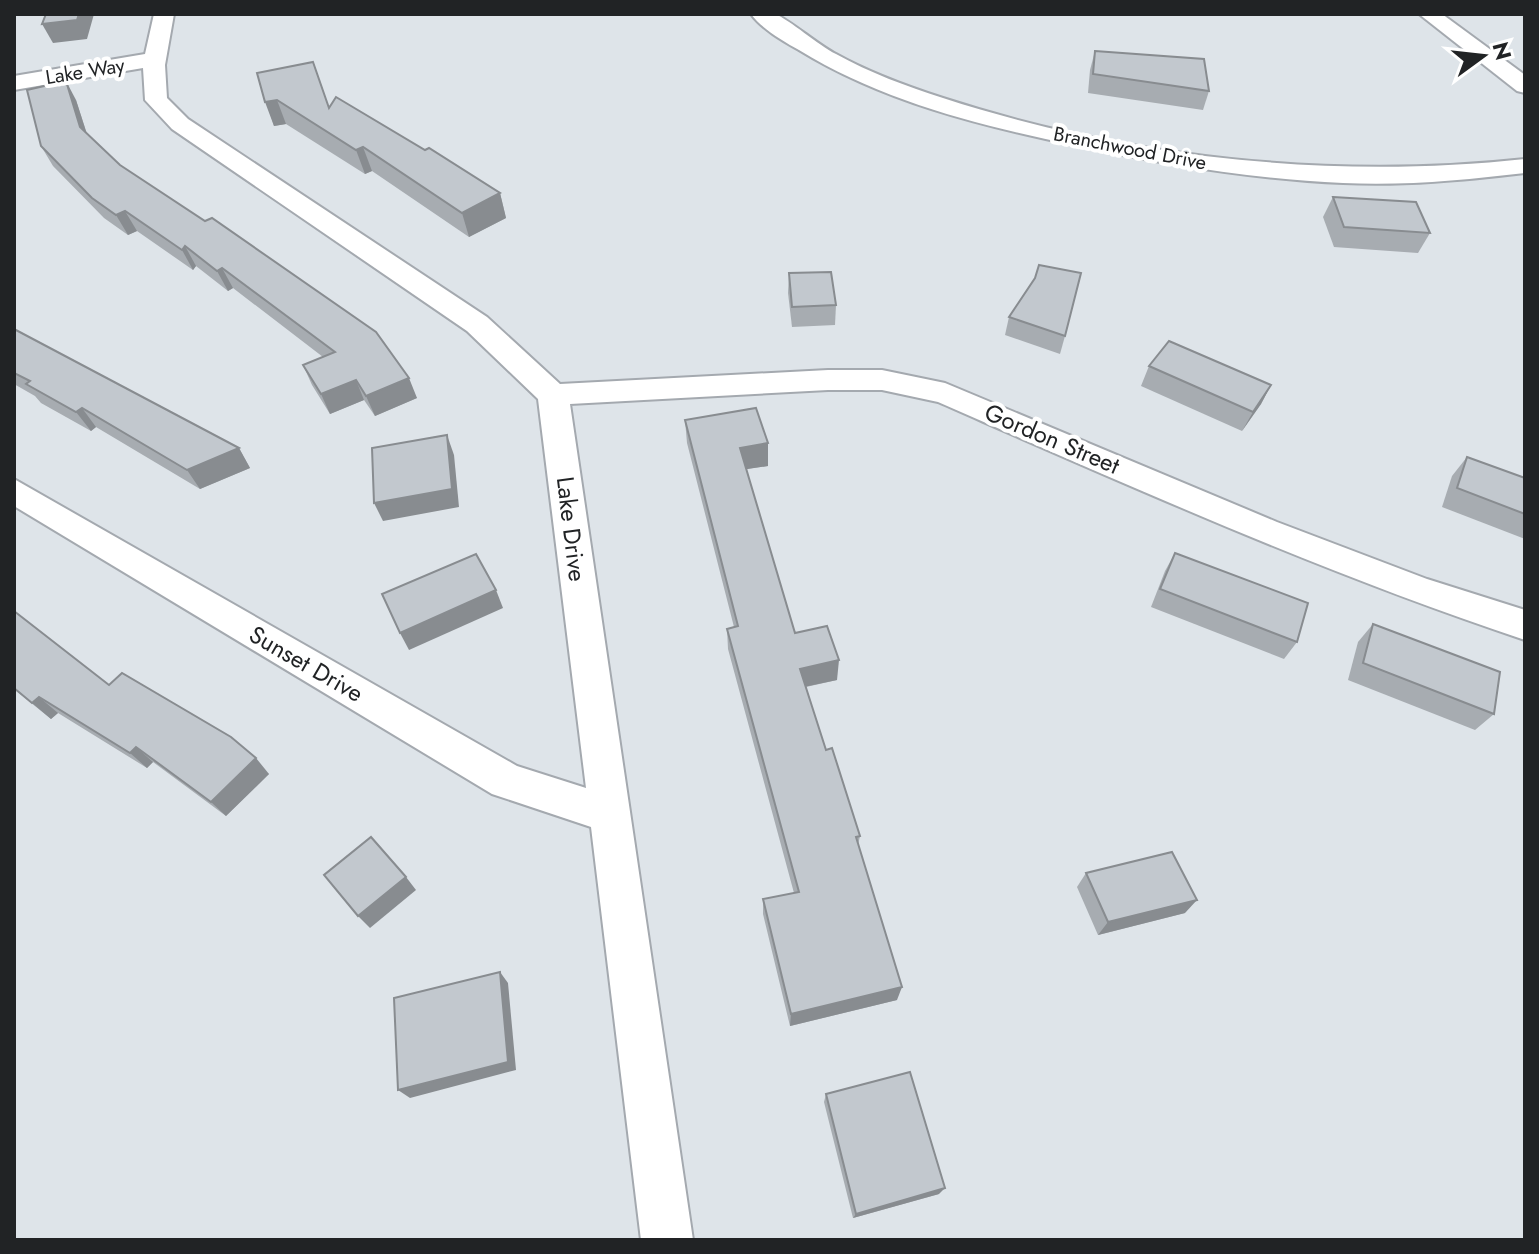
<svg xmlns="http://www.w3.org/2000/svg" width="1539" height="1254" font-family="Jost,sans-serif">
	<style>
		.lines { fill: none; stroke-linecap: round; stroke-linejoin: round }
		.street-casing { stroke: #a4a9af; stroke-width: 4 }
		.street { fill: #fff; fill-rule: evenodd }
		.wall { fill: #a7acb1 }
		.shaded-wall { fill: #888c90 }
		.building { fill: #c2c8ce; stroke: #888c90; stroke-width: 2 }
		.labels { text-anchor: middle; stroke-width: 8; stroke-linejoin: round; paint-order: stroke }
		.far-street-label { font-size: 20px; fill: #212325; stroke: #fff }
		.street-label { font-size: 24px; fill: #212325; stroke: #fff }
	</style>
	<rect width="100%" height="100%" fill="#dee4e9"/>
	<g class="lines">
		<g class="street-casing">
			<g id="street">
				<path d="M154,14H174L165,65L167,98L188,119L487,317L560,384L828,370H882L945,383L1277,522L1427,579L1525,610V640C1324,573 1132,487 938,402L882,390H828L570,404L693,1240H641L591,827L492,794L14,506V479L517,766L586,788L538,399L467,331L172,129L145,100L143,68L14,90V76L145,54Z"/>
				<path d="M751,14C758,14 768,12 775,14C790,20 818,45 836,54C870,73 906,86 943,98C1128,158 1332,180 1525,159V173C1465,180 1404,186 1343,183C1252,179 1162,164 1073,145C978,125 882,101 799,50C783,41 762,29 751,14Z"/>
				<path d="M1419,14H1442L1525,75V93L1517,91Z"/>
			</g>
		</g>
		<use href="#street" class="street"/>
	</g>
	<g class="wall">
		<path d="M1095,51L1209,91L1203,110L1088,93L1090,70Z"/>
		<path d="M257,73L329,108L425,150L500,193L506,218L469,237L372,171L365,174L286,124L274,126Z"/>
		<path d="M76,100L87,134L120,165L417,398L375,416L364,400L330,414L312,385L303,365L323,357L233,288L228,291L196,266L193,270L137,231L128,235L104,218L53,166L41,146Z"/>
		<path d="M1333,197L1430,233L1418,253L1334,247L1323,217Z"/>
		<path d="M789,273L836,305L835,325L792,327L788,293Z"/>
		<path d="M1009,317L1065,336L1060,354L1005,335Z"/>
		<path d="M14,329L239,448L250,468L200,489L96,427L91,431L41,403L35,396L14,384Z"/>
		<path d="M1149,366L1271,385L1261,404L1242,431L1141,386Z"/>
		<path d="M685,420L768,466L746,469L795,633L837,680L806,687L826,750L860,836L858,845L897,1000L790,1026L763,914V899L794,893L728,649L727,629L734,627L687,443Z"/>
		<path d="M1467,457L1525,478V539L1442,507L1452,476Z"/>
		<path d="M1175,553L1297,642L1284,659L1151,607L1165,571Z"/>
		<path d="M14,611L109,685L269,774L226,816L153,762L147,768L58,713L51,719L14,689Z"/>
		<path d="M1373,624L1494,714L1475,730L1348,680L1358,642Z"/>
		<path d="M1086,873L1185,913L1098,935L1077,887Z"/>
		<path d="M826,1094L939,1194L853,1218L824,1102Z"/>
	</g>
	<g class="shaded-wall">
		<path d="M79,14H94L87,39L53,43L42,24Z"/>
		<path d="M66,81L76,100L91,147L80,127Z"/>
		<path d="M277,100L286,124L274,126L265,102Z"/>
		<path d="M363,147L372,171L365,174L356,150Z"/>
		<path d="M500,193L506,218L469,237L462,213Z"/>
		<path d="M125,211L137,231L128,235L116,215Z"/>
		<path d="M185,246L196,266L193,270L182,250Z"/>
		<path d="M222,268L233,288L228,291L217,271Z"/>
		<path d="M409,378L417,398L375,416L366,396Z"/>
		<path d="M356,380L364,400L330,414L321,394Z"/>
		<path d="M1271,385L1261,404L1242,431L1253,412Z"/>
		<path d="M82,408L96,427L91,431L76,412Z"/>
		<path d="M447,435L454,455L459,507L383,521L374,503Z"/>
		<path d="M768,443V466L741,470L740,448Z"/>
		<path d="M239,448L250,468L200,489L187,470Z"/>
		<path d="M496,590L503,608L409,650L400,633Z"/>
		<path d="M839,660L837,680L799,688L800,669Z"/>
		<path d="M39,697L58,713L51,719L32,703Z"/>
		<path d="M136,747L153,762L147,768L130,753Z"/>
		<path d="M256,758L269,774L226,816L211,802Z"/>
		<path d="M406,877L416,890L370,928L358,916Z"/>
		<path d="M1197,900L1185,913L1098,935L1108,922Z"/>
		<path d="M500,972L508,983L516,1070L410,1098L398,1090Z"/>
		<path d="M902,987L897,1000L790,1026L791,1014Z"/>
		<path d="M945,1188L939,1194L853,1218L856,1214Z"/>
	</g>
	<g class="building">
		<path d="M46,14H79L77,20L42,24Z"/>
		<path d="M1095,51L1204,59L1209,91L1093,74Z"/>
		<path d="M313,62L329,108L336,97L425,150L429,148L500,193L462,213L363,147L356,150L277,100L265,102L257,73Z"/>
		<path d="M66,81L80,127L120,165L205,221L212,218L376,332L409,378L366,396L356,380L321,394L303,365L335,352L222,268L217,271L185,246L182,250L125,211L116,215L92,198L41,146L27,90Z"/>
		<path d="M1333,197L1416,202L1430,233L1344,227Z"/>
		<path d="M1039,265L1081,273L1065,336L1009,317L1035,278Z"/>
		<path d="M831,272L836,305L792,307L789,273Z"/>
		<path d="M14,329L239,448L187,470L82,408L76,412L26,384L30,381L14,373Z"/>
		<path d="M1169,341L1271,385L1253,412L1149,366Z"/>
		<path d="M756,408L768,443L740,448L795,633L827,626L839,660L800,669L826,750L832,748L860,836L856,837L902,987L791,1014L763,899L799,892L727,629L738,626L685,420Z"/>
		<path d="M447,435L452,489L374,503L372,448Z"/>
		<path d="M1467,457L1525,478V514L1457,488Z"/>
		<path d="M1175,553L1308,603L1297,642L1160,589Z"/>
		<path d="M476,554L496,590L400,633L382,594Z"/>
		<path d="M14,611L109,685L122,673L231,737L256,758L211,802L136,747L130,753L39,697L32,703L14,688Z"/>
		<path d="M1373,624L1500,672L1494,714L1363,663Z"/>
		<path d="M371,837L406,877L358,916L324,875Z"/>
		<path d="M1172,852L1197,900L1108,922L1086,873Z"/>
		<path d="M500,972L508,1062L398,1090L394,998Z"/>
		<path d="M910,1072L945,1188L856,1214L826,1094Z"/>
	</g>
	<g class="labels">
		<g class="far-street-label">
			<text transform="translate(85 71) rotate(-9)" y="7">Lake Way</text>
			<text transform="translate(1130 148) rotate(11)" y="7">Branchwood Drive</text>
		</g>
		<g class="street-label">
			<text transform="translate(1052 439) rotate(23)" y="8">Gordon Street</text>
			<text transform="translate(571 529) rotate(83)" y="8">Lake Drive</text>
			<text transform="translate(306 664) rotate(30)" y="8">Sunset Drive</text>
		</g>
	</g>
	<rect width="1539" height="1254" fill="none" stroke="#212325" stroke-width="32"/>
	<g transform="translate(1483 56) rotate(75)" stroke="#ffffff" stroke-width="6" paint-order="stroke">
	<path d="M0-6L14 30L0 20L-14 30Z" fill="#212325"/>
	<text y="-12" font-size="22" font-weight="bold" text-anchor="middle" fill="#212325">N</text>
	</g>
</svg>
